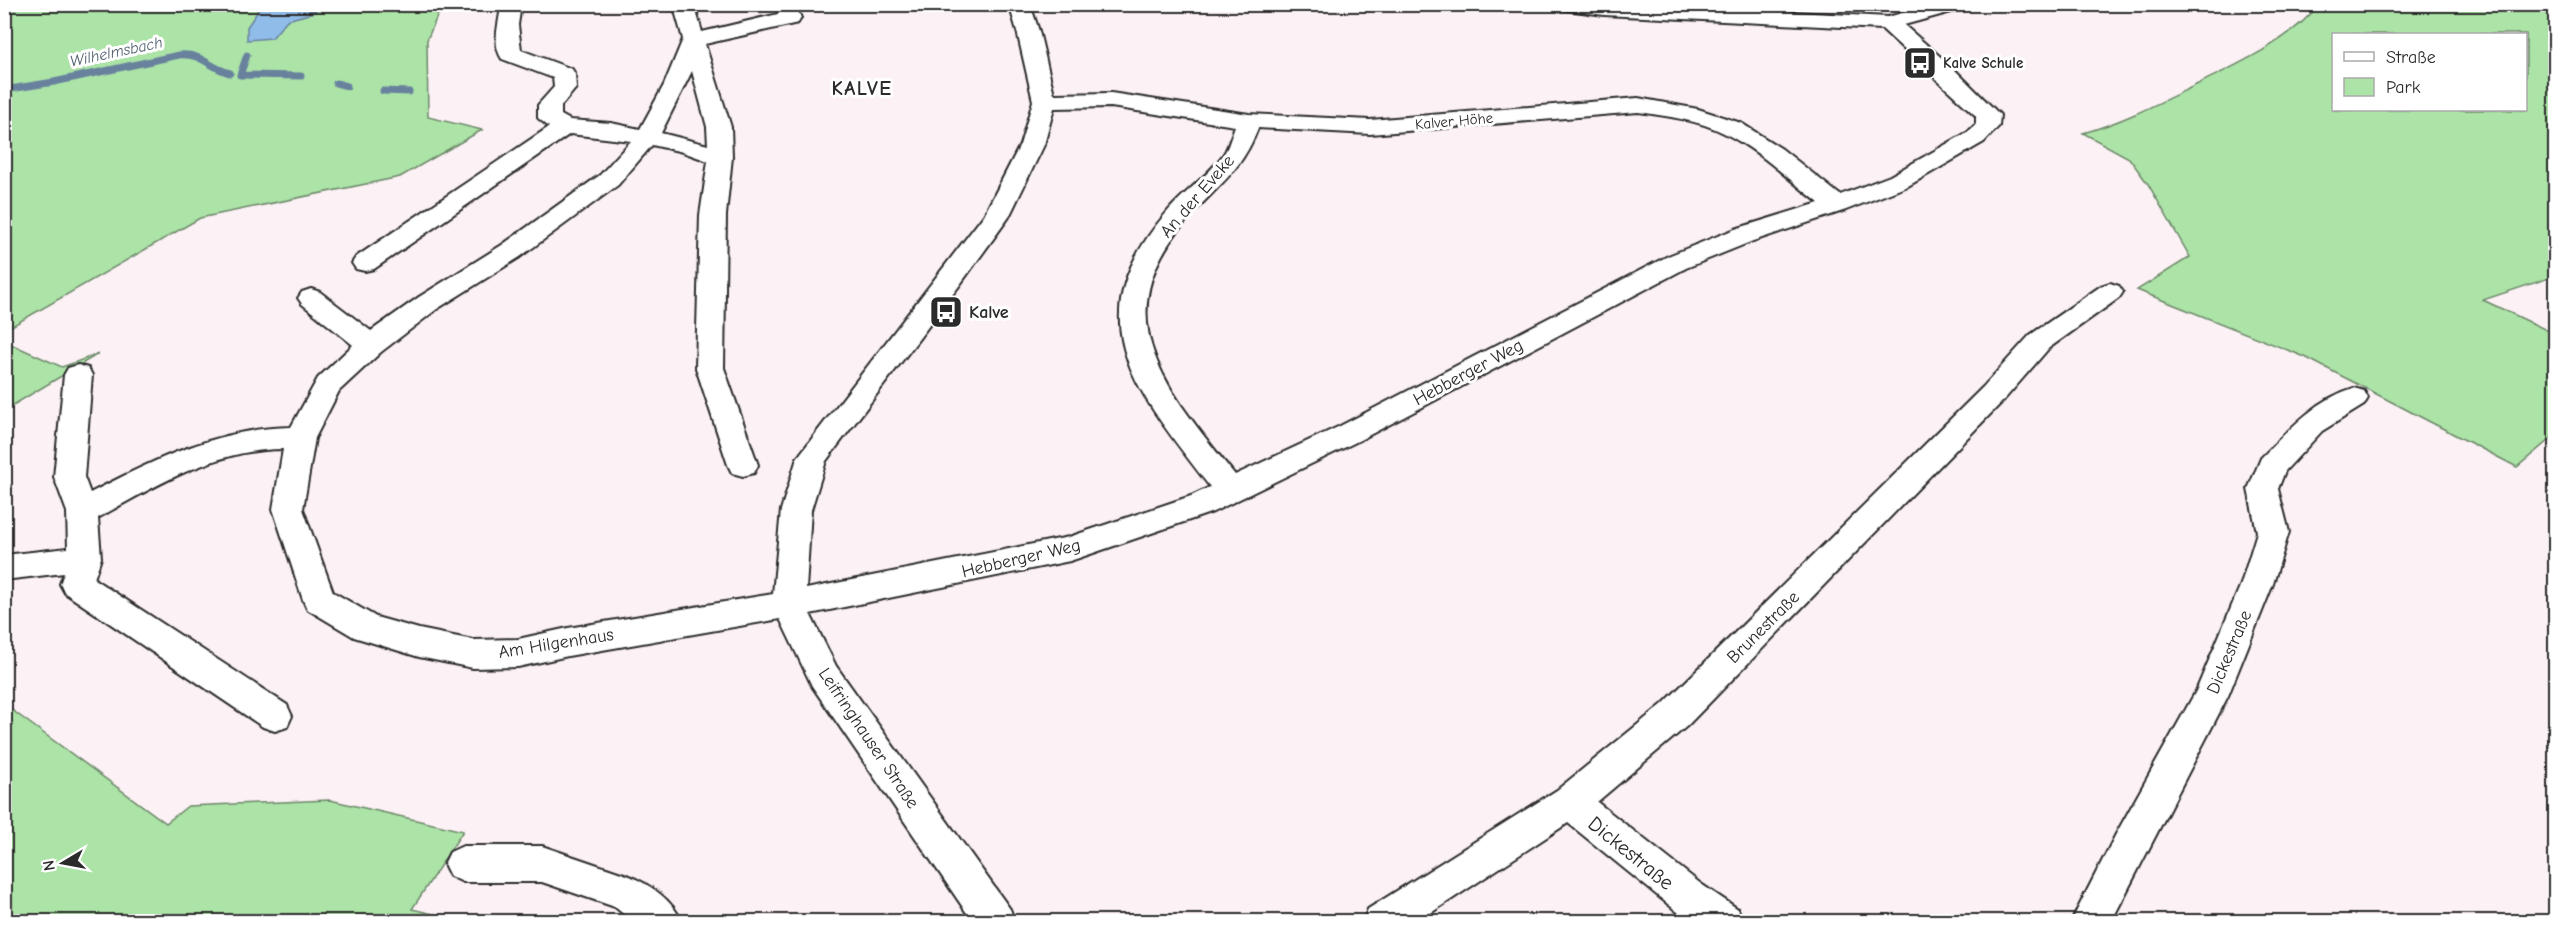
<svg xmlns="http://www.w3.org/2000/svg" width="2560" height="926" font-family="'Comic Neue',sans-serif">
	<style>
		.green { fill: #ace3a7; stroke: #6c8769; stroke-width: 1.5; fill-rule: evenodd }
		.water { fill: #90bce9; stroke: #68829d; stroke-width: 1.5 }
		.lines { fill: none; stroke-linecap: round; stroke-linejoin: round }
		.stream { stroke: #68829d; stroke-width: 7 }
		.minor-casing { stroke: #2b2b2b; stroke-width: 4 }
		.minor { fill: #fff; fill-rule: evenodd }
		.labels { text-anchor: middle; stroke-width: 6; stroke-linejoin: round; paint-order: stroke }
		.far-poi-label { font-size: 15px; font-weight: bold; fill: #2b2b2b; stroke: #fff; text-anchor: start }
		.far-street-label { font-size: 15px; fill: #2b2b2b; stroke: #fff }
		.far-water-label { font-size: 16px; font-style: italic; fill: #4e5e6e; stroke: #fff }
		.street-label { font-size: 18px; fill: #2b2b2b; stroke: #fff }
		.poi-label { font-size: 18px; font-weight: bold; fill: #2b2b2b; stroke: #fff; text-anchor: start }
		.far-district-label { font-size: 20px; font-weight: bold; letter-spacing: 1.5px; fill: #2b2b2b; stroke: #fff }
		.near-street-label { font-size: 21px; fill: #2b2b2b; stroke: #fff }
	</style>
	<rect width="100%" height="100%" fill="#fcf1f5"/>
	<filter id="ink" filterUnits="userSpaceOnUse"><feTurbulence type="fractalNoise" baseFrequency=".0167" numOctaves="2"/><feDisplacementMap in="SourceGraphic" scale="12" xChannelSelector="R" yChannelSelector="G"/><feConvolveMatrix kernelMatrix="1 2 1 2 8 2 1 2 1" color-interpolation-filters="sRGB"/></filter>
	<g filter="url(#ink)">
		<g class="green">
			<path d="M2319,4L2555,5V276L2483,300L2555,334V435L2517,467L2305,357L2137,290L2190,257L2148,184L2129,158L2083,133C2123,122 2161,102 2198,84C2238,64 2293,39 2319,4ZM2334,34H2526V110H2334Z"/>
			<path d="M5,5H442L427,40L428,117L482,130L400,177L200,218L5,330Z"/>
			<path d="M4,341L62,367L98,354L5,410Z"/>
			<path d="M5,705L166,823L188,806L330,800L463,831L412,909L463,921H5Z"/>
		</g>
		<path class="water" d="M262,5L308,4L315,5L309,14L287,20L272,38L247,40V27Z"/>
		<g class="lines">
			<g class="stream">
				<path d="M312,10L320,4"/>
				<path d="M247,55L240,75L301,76"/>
				<path d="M336,83L347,86"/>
				<path d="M4,90L54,82L179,55C203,53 209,68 230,73"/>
				<path d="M383,91L409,92"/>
			</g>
			<g class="minor-casing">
				<g id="minor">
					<path d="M501,4H521L518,25L521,50L572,69L575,74L576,88L561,106V115L570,120L611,123L640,129L664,85L683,39L673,4H694L702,32L778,14L774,4H795L801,18L798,23L705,44L731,127L732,157L726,215L724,368L758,465L754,473L743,476L732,473L728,465L696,368L700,215L708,161L683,152L652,145L618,185L520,257L437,309L381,352L339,391L315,438L303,509L333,592L376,617L419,629L473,640L518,639L568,628L773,594L781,510L797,458L984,215L1020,145L1033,101L1017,31L1009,4H1030L1039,31L1054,94L1111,93L1249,114L1370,120L1638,98L1698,109L1741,123L1782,149L1840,195L1890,176L1968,132L1976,124V116L1882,29L1604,15L1552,8L1549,4H1641L1888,17L1933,4H1969L1966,8L1904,25L1952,67L2000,115L1999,126L1984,142L1908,186L1846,210L1753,241L1686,268L1360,440L1213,512L1070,561L810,614L836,666L1010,909L1015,922H973L812,686L780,619L568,656L518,667L473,668L419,657L354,637L307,609L303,600L273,509L283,449C216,449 155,486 98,518L101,558L94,579L287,705L292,716L287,727L275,731L263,727L65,593L60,584L64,573L4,580V555L68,548L67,512L54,477L64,375L68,368L78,365L88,368L92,375L84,477L90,493C153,460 219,428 291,427L318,378L353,345L302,304L298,298L302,292L311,289L320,292L371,331L419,297L502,245L600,175L631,141L570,134L374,269L365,271L356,269L352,263L356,257L549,127L538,118V105L554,87L553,78L502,59C491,43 500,22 501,4ZM692,71L707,127L708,145L661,133ZM1111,107L1235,126C1231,136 1229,147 1223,155C1208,176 1185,191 1168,211C1072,321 1137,391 1210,487L1191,496L1069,537L806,589L811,510L826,461L959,286L1009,217L1044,145L1054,108ZM1638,112C1667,116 1698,120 1724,133C1759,150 1788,179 1819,203L1735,229L1668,256L1340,426L1235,475C1170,393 1101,320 1186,221C1215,187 1241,173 1258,128L1370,134Z"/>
					<path d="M2110,283L2119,286L2123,292L2119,298L2049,348L2003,401L1687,726L1597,802L1701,884L1738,909L1743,922H1690L1568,823L1417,922H1363L1368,909L1557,790L1663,704L1983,387L2030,335L2101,286Z"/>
					<path d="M2354,388L2364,391L2368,398L2364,405L2322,431L2285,471L2278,489L2289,532L2273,584L2228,696L2111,922H2071L2116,834L2196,691L2241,584L2257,532L2248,489L2261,458C2288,431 2316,399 2354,388Z"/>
					<path d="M463,846H542L627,875C648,883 673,900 682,922H633L615,907L542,882H463L450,876L444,864L450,852Z"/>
				</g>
			</g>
			<use href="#minor" class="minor"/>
		</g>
	</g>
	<defs>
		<g id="bus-square" transform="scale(1.725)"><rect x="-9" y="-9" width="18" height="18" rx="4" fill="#2b2b2b" stroke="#fff"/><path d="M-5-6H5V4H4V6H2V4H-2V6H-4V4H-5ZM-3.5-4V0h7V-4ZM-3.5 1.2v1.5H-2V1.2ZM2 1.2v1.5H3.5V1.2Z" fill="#fff"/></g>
	</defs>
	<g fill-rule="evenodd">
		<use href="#bus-square" x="1920" y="63"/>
		<use href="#bus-square" x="946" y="312"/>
	</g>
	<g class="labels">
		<g class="far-poi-label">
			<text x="1943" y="68">Kalve Schule</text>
		</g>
		<g class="far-street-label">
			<text transform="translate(1454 121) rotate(-5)" y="5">Kalver Höhe</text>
		</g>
		<g class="far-water-label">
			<text transform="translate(116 51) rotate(-12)" y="6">Wilhelmsbach</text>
		</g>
		<g class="street-label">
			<text transform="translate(1197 196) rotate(-49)" y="6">An der Eveke</text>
			<text transform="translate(1468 372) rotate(-28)" y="6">Hebberger Weg</text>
			<text transform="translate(1021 558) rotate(-13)" y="6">Hebberger Weg</text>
			<text transform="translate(1763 627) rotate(-45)" y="6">Brunestraße</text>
			<text transform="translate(556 643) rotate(-9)" y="6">Am Hilgenhaus</text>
			<text transform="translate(2229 652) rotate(-67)" y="6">Dickestraße</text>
			<text transform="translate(869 738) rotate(56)" y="6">Leifringhauser Straße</text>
		</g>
		<g class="poi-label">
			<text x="969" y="318">Kalve</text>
		</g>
		<g class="far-district-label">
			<text x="862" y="95">KALVE</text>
		</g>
		<g class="near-street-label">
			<text transform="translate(1631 853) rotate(39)" y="7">Dickestraße</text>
		</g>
	</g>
	<rect width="2560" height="926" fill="none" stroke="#fff" stroke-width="24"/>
	<rect x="12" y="12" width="2536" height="902" fill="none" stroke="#2b2b2b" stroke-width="2" filter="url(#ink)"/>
	<rect x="2332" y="33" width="195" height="78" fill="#ffffff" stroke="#aaaaaa" stroke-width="1.5"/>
	<rect x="2344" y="52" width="30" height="9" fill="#ffffff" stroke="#aaaaaa" stroke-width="1.5"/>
	<text x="2386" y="63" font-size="18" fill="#2b2b2b">Straße</text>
	<rect x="2344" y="78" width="30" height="18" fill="#ace3a7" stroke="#aaaaaa" stroke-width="1.5"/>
	<text x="2386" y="93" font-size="18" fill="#2b2b2b">Park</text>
	<g transform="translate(63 863) rotate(260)" stroke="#ffffff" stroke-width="4.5" paint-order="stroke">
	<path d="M0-4.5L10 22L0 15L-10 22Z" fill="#2b2b2b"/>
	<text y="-9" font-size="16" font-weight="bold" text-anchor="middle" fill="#2b2b2b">N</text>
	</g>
</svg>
